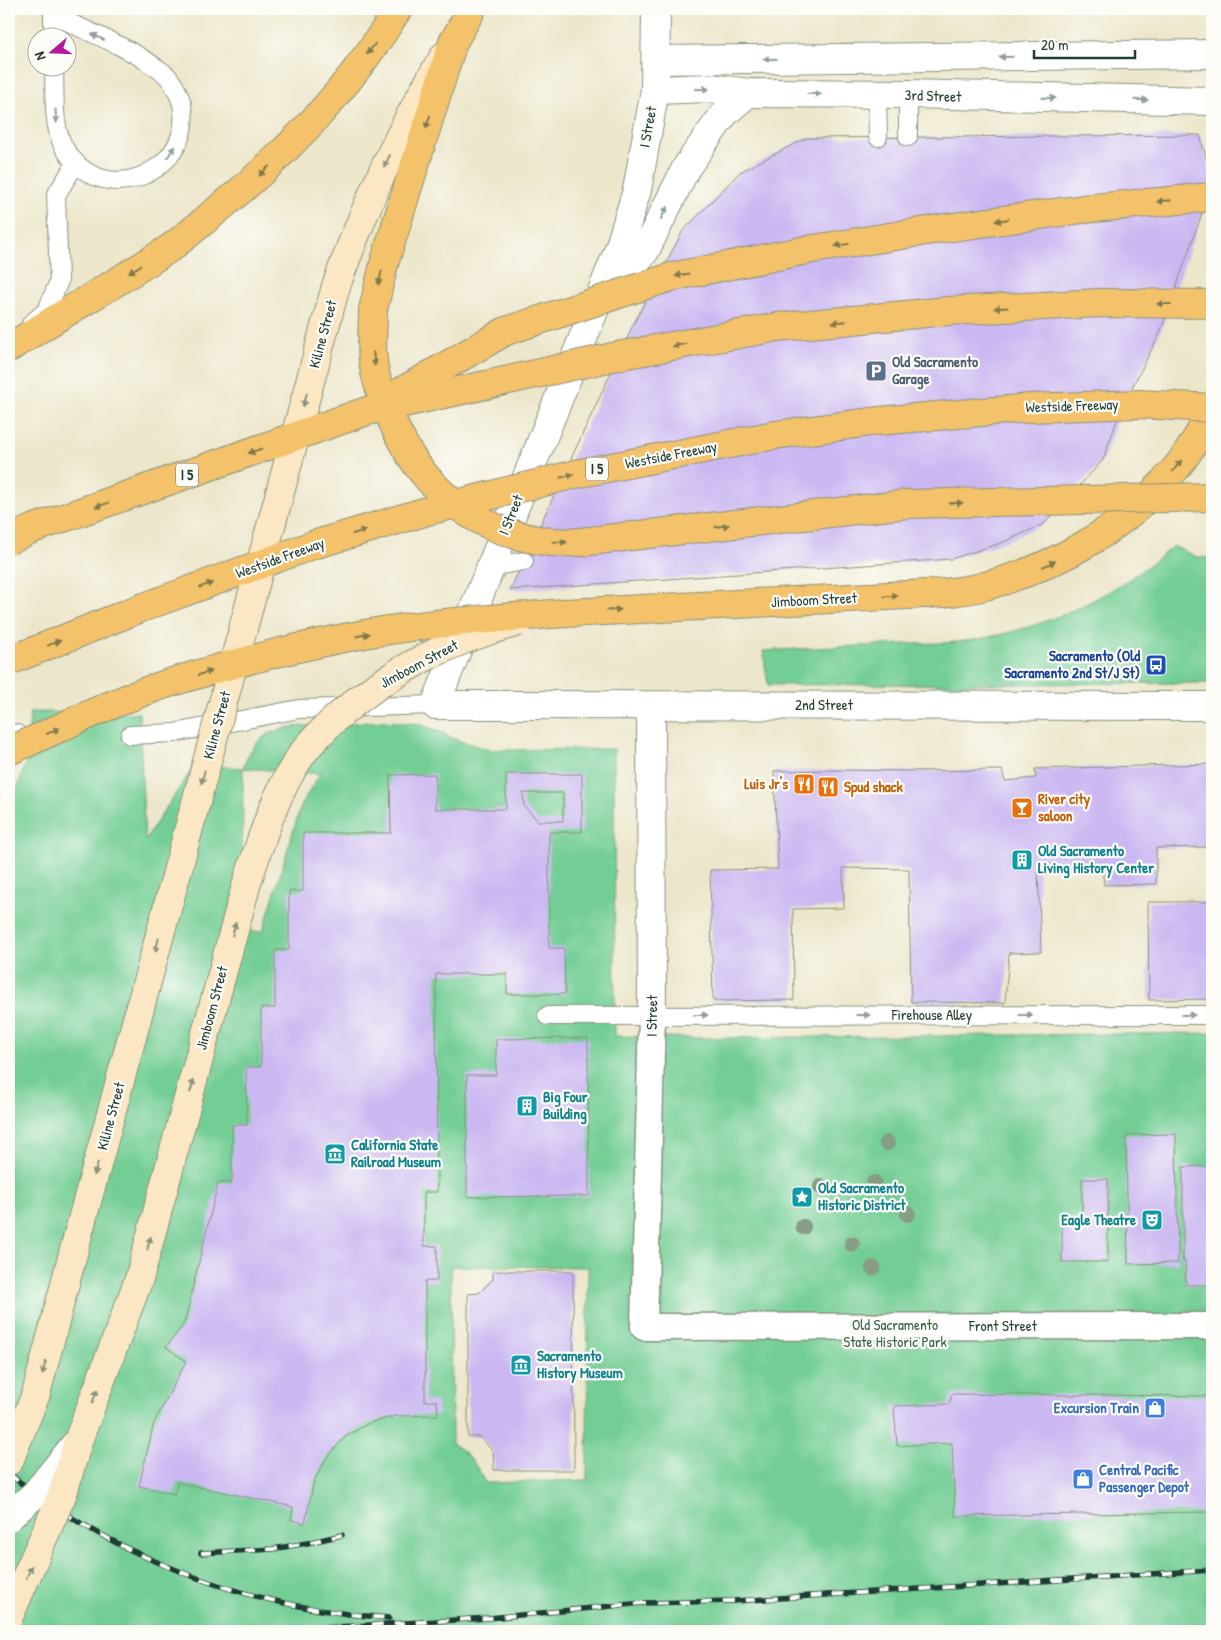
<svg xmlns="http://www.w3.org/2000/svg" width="1221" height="1640" font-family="'Patrick Hand',sans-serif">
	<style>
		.green { fill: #73ce95; stroke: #498664; fill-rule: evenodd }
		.building { fill: #cbb8f2; fill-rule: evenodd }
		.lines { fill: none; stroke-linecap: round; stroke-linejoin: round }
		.service-casing { stroke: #86927f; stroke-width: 20 }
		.pedestrian-casing { stroke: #86927f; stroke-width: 29 }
		.minor-casing { stroke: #86927f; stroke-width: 30 }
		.tertiary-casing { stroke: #86927f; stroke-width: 30 }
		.secondary-casing { stroke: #86927f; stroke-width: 30 }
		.primary-casing { stroke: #86927f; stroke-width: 30 }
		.motorway-casing { stroke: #86927f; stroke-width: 30 }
		.service { stroke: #fff; stroke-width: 18 }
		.pedestrian { stroke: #fff; stroke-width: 26 }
		.minor { stroke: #fff; stroke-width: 28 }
		.tertiary { stroke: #fff; stroke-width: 28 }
		.secondary { stroke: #fbe7c3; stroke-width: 28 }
		.primary { stroke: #f4c26a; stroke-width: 28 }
		.motorway { stroke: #f4c26a; stroke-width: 28 }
		.rail-casing { stroke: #1f3d34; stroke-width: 5.5 }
		.rail { stroke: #fdfcf7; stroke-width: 4; stroke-dasharray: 11; stroke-linecap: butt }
		.tertiary-bridge-casing { stroke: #86927f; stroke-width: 30; stroke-linecap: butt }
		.secondary-bridge-casing { stroke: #86927f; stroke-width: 30; stroke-linecap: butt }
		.motorway-bridge-casing { stroke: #86927f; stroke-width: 30; stroke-linecap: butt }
		.tertiary-bridge { stroke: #fff; stroke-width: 28 }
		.secondary-bridge { stroke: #fbe7c3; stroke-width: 28 }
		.motorway-bridge { stroke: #f4c26a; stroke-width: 28 }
		.tree { fill: #879d85 }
		.oneway { fill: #8f9e9a }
		.oneway2 { fill: #7f794c }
		.oneway3 { fill: #8d927c }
		.labels { text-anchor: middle; stroke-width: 4.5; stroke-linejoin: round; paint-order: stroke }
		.shield { fill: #fdfcf7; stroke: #62766e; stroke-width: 1 }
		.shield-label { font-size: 14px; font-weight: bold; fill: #1f3d34 }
		.street-label { font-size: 15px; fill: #1f3d34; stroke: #fdfcf7 }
		.service-label { font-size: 15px; font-weight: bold; fill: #4e5e75; stroke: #fdfcf7; text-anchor: start }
		.transit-label { font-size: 15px; font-weight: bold; fill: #164399; stroke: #fdfcf7; text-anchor: end }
		.food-label { font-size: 15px; font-weight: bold; fill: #c56008; stroke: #fdfcf7; text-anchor: start }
		.culture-label { font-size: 15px; font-weight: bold; fill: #0d838f; stroke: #fdfcf7; text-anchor: start }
		.park-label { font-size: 15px; fill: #34614c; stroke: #fdfcf7 }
		.shop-label { font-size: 15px; font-weight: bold; fill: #366cbe; stroke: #fdfcf7; text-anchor: end }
	</style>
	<rect width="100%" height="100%" fill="#fdfcf7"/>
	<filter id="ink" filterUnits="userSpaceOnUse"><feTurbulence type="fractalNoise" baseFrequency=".02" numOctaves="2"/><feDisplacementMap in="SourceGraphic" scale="10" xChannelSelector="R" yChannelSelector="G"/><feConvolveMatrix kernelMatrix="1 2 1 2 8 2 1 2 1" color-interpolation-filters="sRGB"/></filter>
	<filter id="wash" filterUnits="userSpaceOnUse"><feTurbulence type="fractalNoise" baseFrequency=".0096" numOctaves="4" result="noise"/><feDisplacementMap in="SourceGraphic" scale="20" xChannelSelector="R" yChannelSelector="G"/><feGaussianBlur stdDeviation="1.12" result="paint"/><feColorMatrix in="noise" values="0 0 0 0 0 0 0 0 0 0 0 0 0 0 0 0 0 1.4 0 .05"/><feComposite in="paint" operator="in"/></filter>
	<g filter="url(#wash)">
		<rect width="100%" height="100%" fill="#ece6ca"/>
		<g class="green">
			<path d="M1173,546L1197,557L1212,558V683L768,685L763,651C810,648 857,646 904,644C926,643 950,644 972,640C1046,629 1116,595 1173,546Z"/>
			<path d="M30,712L139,713L145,840L195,764L243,768C253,741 263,733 291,727L383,721L419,724L440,732L459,741L491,750L614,749L615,1036L711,1038L1212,1033V1631H9V846L13,801L27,760ZM243,768L320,774L304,800L299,812L263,931L242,932ZM451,1266L588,1267L587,1480L485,1483C477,1465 468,1453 452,1444Z"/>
		</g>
		<g id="blocks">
			<g class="building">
				<path d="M1200,135L1212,179V185L1160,333L1121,409L1103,460L1044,524L1004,542L951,559L510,590L635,321L683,231L740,172L806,138Z"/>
				<path d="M1212,764V847L1156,848V884L1104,885L1102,868L1038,869L1041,952L1009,953L1005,1003L911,1002L909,869L843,868L844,908L793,909L794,1000L713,1001L710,870L778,869L774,771L843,770L907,771L1002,770L1005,781L1036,778L1035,769Z"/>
				<path d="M435,774V809H506V774H582V832H549V948H564L565,994H507V974H436L437,1192H424V1246H437V1281H425V1401H437L438,1415L395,1416L369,1423L345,1437L327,1457L314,1481L305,1523L291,1520L293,1507L177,1482L175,1494L139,1486L154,1423L186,1361L166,1347L184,1324L218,1183H232V1125H247L246,1067H261V1008H275V950H289V891H303V833H391L390,775ZM523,793H563V821H538L524,806Z"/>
				<path d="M1148,902H1212V999L1149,1000Z"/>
				<path d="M588,1038L589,1196L467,1197V1075H496V1039Z"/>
				<path d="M1176,1134L1178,1263L1128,1264L1126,1135Z"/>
				<path d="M1212,1166V1285H1186L1185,1261H1183V1167Z"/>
				<path d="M1082,1179H1108V1262H1062V1219H1082Z"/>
				<path d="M493,1271H573L574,1470H494L493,1451L480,1437H468V1294L479,1293L493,1279Z"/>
				<path d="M952,1394L1212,1396V1512L955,1516L952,1443L897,1446L894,1406L949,1404Z"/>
			</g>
		</g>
	</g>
	<g filter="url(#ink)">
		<use href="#blocks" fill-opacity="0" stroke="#86927f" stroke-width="1"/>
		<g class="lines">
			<g class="service-casing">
				<g id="service">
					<path d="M53,9V38"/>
					<path d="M53,15C86,31 124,45 154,66C159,70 165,73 169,78C223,150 112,225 65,149C52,129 55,91 54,68"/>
					<path d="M877,95L878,137"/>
					<path d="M908,137V94"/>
					<path d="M31,324L47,310L59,281L56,195L76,163"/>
					<path d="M490,567L524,561"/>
					<path d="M9,733L17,734"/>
					<path d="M130,735L174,733L299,709L435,705"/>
					<path d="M547,1016L1212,1015"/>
				</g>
			</g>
			<g class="pedestrian-casing">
				<path id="pedestrian" d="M652,1015L644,1327L1212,1326"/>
			</g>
			<g class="minor-casing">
				<g id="minor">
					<path d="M657,60L1212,54"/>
					<path d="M655,90L637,190L619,249L435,705L1212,706"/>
					<path d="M610,297L645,251L686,168L706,139L725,113L748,93"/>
					<path d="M651,706L652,1015"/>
				</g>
			</g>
			<g class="tertiary-casing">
				<path id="tertiary" d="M656,9L655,90L710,88L748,93L908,94L1212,101"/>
			</g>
			<g class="secondary-casing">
				<g id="secondary">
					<path d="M336,286C365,206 399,129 444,56"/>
					<path d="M9,1461L36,1394L76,1242L170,898"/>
				</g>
			</g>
			<g class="primary-casing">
				<g id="primary">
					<path d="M453,42L472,9"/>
					<path d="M566,613L944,593C958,591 972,590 985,586C1059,566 1127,527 1176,468C1191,450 1202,430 1212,410"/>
				</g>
			</g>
			<g class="motorway-casing">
				<g id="motorway">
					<path d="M373,310L384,264L453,42"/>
					<path d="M9,348C62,314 117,283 170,248C184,238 198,226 211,215C283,158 350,88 398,9"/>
				</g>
			</g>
			<use href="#service" class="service"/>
			<use href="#pedestrian" class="pedestrian"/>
			<use href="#minor" class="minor"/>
			<use href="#tertiary" class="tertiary"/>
			<use href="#secondary" class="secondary"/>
			<use href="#primary" class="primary"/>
			<use href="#motorway" class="motorway"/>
			<g class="rail-casing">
				<g id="rail">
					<path d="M9,1474C118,1560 250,1608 389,1618"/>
					<path d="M201,1553L273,1549L307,1543L342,1535"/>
					<path d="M284,1631L336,1627L489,1618L643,1603L734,1601L1212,1570"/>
				</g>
			</g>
			<use href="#rail" class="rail"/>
			<g class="tertiary-bridge-casing">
				<path id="tertiary-bridge" d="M9,1517L35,1494L78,1441"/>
			</g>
			<g class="secondary-bridge-casing">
				<g id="secondary-bridge">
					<path d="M170,898L336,286"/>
					<path d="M9,1616L63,1493L78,1441L139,1279L246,886C261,840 275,793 302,754C312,741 324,729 336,718C388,672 452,639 519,622"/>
				</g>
			</g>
			<g class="motorway-bridge-casing">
				<g id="motorway-bridge">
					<path d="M373,310C373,326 371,344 373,360C375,379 383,400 391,418C419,487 475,533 551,542C561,543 571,542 581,542L907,504L1212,497"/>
					<path d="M390,398L506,331L671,277L807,250L945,228L1083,209L1212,197"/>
					<path d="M9,540L32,529L367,411L622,355L778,327L948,311L1100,303L1212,304"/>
					<path d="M9,661L141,608L313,545L424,512L576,474L775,435L878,421L1030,408L1139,404L1212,408"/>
					<path d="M9,751C63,727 116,700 172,682C237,662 304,645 370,633C435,622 501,618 566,613"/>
				</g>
			</g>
			<use href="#tertiary-bridge" class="tertiary-bridge"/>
			<use href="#secondary-bridge" class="secondary-bridge"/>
			<use href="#motorway-bridge" class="motorway-bridge"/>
		</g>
		<g class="tree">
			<circle cx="887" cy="1143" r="8"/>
			<circle cx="874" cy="1183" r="8"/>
			<circle cx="821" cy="1187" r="8"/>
			<circle cx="908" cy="1214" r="8"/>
			<circle cx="803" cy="1227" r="8"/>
			<circle cx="852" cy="1244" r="8"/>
			<circle cx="873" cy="1268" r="8"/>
		</g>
		<defs><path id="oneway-solid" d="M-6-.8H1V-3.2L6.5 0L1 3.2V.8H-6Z" transform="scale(1.25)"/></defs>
		<g class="oneway">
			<use href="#oneway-solid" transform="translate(98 37) rotate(-154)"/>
			<use href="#oneway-solid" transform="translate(1006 57) rotate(179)"/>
			<use href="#oneway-solid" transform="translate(770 59) rotate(179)"/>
			<use href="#oneway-solid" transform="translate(702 89) rotate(-1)"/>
			<use href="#oneway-solid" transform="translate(814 94) rotate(1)"/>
			<use href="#oneway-solid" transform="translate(1049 98) rotate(1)"/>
			<use href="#oneway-solid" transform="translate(1141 100) rotate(1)"/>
			<use href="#oneway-solid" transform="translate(56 116) rotate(85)"/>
			<use href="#oneway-solid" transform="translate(171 152) rotate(-56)"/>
			<use href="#oneway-solid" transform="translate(664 213) rotate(-63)"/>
			<use href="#oneway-solid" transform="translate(701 1015)"/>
			<use href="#oneway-solid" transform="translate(863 1015)"/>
			<use href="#oneway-solid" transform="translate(1026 1015)"/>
			<use href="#oneway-solid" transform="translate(1188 1015)"/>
		</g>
		<g class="oneway2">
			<use href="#oneway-solid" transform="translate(371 49) rotate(127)"/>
			<use href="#oneway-solid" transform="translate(428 122) rotate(107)"/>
			<use href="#oneway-solid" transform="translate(264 171) rotate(136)"/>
			<use href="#oneway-solid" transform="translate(1164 201) rotate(175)"/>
			<use href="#oneway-solid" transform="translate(1002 220) rotate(172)"/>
			<use href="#oneway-solid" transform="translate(842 245) rotate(171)"/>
			<use href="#oneway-solid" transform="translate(135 269) rotate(148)"/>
			<use href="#oneway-solid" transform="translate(682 275) rotate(169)"/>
			<use href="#oneway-solid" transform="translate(380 278) rotate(103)"/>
			<use href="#oneway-solid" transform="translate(1164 304) rotate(-180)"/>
			<use href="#oneway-solid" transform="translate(1001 308) rotate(177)"/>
			<use href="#oneway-solid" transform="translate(839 322) rotate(175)"/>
			<use href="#oneway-solid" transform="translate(679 345) rotate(170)"/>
			<use href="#oneway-solid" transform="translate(374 359) rotate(83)"/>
			<use href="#oneway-solid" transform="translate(255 451) rotate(161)"/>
			<use href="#oneway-solid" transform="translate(1177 466) rotate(-52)"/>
			<use href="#oneway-solid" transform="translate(567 476) rotate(-14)"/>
			<use href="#oneway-solid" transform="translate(956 503) rotate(-1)"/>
			<use href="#oneway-solid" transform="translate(102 505) rotate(161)"/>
			<use href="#oneway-solid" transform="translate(722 526) rotate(-7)"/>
			<use href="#oneway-solid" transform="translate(359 532) rotate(-17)"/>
			<use href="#oneway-solid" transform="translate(560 542) rotate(1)"/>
			<use href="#oneway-solid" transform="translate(1049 564) rotate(-25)"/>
			<use href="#oneway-solid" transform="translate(206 585) rotate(-20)"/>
			<use href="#oneway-solid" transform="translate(891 596) rotate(-3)"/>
			<use href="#oneway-solid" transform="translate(614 610) rotate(-3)"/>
			<use href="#oneway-solid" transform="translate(363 635) rotate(-12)"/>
			<use href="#oneway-solid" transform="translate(54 643) rotate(-22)"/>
			<use href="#oneway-solid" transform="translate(205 673) rotate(-17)"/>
			<use href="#oneway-solid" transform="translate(53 731) rotate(-24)"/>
		</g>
		<g class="oneway3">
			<use href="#oneway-solid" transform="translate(387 161) rotate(116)"/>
			<use href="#oneway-solid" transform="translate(305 400) rotate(105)"/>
			<use href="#oneway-solid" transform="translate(203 777) rotate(105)"/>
			<use href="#oneway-solid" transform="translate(234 929) rotate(-75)"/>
			<use href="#oneway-solid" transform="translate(157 945) rotate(105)"/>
			<use href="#oneway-solid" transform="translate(192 1086) rotate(-75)"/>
			<use href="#oneway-solid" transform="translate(96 1169) rotate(106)"/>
			<use href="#oneway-solid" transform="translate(149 1243) rotate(-75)"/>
			<use href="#oneway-solid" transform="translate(44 1368) rotate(105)"/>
			<use href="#oneway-solid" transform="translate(95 1396) rotate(-69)"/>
			<use href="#oneway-solid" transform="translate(29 1572) rotate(-66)"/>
		</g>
	</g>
	<defs>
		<g id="parking-square" transform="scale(1.125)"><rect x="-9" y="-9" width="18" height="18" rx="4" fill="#5c6f8a" stroke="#fdfcf7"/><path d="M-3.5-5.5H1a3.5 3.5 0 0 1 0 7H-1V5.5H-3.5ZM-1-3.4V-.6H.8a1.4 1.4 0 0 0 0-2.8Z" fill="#fff"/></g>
		<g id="bus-square" transform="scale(1.125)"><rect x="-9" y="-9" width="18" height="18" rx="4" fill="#1a4fb4" stroke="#fdfcf7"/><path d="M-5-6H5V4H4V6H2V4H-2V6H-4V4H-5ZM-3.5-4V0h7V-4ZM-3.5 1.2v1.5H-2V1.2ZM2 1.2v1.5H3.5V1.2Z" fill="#fff"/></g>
		<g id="restaurant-square" transform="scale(1.125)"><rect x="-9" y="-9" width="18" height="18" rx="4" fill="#e8710a" stroke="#fdfcf7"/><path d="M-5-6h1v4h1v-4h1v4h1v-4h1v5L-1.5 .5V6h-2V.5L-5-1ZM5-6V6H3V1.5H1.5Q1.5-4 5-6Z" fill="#fff"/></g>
		<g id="bar-square" transform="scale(1.125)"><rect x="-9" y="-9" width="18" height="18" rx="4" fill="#e8710a" stroke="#fdfcf7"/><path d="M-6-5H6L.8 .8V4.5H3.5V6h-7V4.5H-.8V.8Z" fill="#fff"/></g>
		<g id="building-square" transform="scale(1.125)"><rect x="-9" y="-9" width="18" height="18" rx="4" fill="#0f9aa8" stroke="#fdfcf7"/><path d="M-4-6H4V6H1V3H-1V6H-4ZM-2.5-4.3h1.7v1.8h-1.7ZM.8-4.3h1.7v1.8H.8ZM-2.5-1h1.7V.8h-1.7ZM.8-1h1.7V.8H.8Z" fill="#fff"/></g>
		<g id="museum-square" transform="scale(1.125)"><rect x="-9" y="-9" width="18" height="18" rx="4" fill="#0f9aa8" stroke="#fdfcf7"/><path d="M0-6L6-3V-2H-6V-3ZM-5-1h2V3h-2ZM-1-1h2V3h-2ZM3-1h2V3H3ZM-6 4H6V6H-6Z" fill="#fff"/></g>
		<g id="sight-square" transform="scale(1.125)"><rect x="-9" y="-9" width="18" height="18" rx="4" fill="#0f9aa8" stroke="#fdfcf7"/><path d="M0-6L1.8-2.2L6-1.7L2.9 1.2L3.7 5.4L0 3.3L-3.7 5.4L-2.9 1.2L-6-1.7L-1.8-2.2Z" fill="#fff"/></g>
		<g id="theatre-square" transform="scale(1.125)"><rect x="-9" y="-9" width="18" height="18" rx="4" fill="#0f9aa8" stroke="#fdfcf7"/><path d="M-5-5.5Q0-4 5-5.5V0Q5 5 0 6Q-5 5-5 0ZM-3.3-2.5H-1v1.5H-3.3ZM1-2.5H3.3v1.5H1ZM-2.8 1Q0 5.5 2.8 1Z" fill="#fff"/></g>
		<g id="shop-square" transform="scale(1.125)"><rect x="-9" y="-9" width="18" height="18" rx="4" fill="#3f7fe0" stroke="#fdfcf7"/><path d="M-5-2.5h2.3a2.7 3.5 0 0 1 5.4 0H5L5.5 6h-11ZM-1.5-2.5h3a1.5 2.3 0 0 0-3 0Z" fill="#fff"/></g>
	</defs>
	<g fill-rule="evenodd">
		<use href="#parking-square" x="876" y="371"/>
		<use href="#bus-square" x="1156" y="665"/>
		<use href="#restaurant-square" x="804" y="784"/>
		<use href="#restaurant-square" x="828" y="787"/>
		<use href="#bar-square" x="1022" y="808"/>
		<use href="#building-square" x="1022" y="860"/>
		<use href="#building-square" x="527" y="1106"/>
		<use href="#museum-square" x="335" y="1154"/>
		<use href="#sight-square" x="802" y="1197"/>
		<use href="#theatre-square" x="1152" y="1220"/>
		<use href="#museum-square" x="521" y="1365"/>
		<use href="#shop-square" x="1155" y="1408"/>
		<use href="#shop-square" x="1083" y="1479"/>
	</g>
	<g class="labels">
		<g class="shield">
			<rect x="586" y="457.5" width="22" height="23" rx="4"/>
			<rect x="176" y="463.5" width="22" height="23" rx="4"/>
		</g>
		<g class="shield-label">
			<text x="597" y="474">I 5</text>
			<text x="187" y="480">I 5</text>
		</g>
		<g class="street-label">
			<text transform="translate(933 96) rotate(2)" y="5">3rd Street</text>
			<text transform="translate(648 127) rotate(-80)" y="5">I Street</text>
			<text transform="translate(323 334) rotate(-75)" y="5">Kiline Street</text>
			<text transform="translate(1072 406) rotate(-2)" y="5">Westside Freeway</text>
			<text transform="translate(671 455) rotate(-11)" y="5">Westside Freeway</text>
			<text transform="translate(511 515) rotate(-68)" y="5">I Street</text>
			<text transform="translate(280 558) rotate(-20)" y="5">Westside Freeway</text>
			<text transform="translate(814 600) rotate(-3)" y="5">Jimboom Street</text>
			<text transform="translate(419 664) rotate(-28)" y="5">Jimboom Street</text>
			<text x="824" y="710">2nd Street</text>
			<text transform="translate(217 725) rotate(-75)" y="5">Kiline Street</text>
			<text transform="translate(212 1008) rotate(-75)" y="5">Jimboom Street</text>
			<text x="932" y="1020">Firehouse Alley</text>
			<text transform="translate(652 1016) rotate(-89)" y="5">I Street</text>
			<text transform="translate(111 1116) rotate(-75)" y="5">Kiline Street</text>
			<text x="1003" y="1331">Front Street</text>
		</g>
		<g class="service-label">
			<text x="892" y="367">Old Sacramento<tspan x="892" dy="17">Garage</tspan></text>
		</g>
		<g class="transit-label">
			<text x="1140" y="661">Sacramento (Old<tspan x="1140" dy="17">Sacramento 2nd St/J St)</tspan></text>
		</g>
		<g class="food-label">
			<text x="788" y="789" text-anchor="end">Luis Jr's</text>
			<text x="844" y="792">Spud shack</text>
			<text x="1038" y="804">River city<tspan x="1038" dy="17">saloon</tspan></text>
		</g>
		<g class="culture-label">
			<text x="1038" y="856">Old Sacramento<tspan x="1038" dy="17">Living History Center</tspan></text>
			<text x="543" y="1102">Big Four<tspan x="543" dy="17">Building</tspan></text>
			<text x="351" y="1150">California State<tspan x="351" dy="17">Railroad Museum</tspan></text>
			<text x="818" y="1193">Old Sacramento<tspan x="818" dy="17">Historic District</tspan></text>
			<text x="1136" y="1225" text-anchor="end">Eagle Theatre</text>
			<text x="537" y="1361">Sacramento<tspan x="537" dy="17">History Museum</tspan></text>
		</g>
		<g class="park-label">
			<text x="895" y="1330">Old Sacramento<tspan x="895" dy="17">State Historic Park</tspan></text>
		</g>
		<g class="shop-label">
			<text x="1139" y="1413">Excursion Train</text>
			<text x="1099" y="1475" text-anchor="start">Central Pacific<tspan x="1099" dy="17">Passenger Depot</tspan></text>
		</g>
	</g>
	<rect width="1221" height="1640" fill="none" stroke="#fdfcf7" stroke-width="30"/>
	<g transform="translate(52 52) rotate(251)"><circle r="24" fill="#fdfcf7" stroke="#a4b0a9"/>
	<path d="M0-4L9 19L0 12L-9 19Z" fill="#b5179e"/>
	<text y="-8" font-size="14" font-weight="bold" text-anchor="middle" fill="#1f3d34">N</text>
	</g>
	<path d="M1034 50v8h101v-8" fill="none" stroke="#1f3d34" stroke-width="2.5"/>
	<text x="1041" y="50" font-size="15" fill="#1f3d34" stroke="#fdfcf7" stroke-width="4" paint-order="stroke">20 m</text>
</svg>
